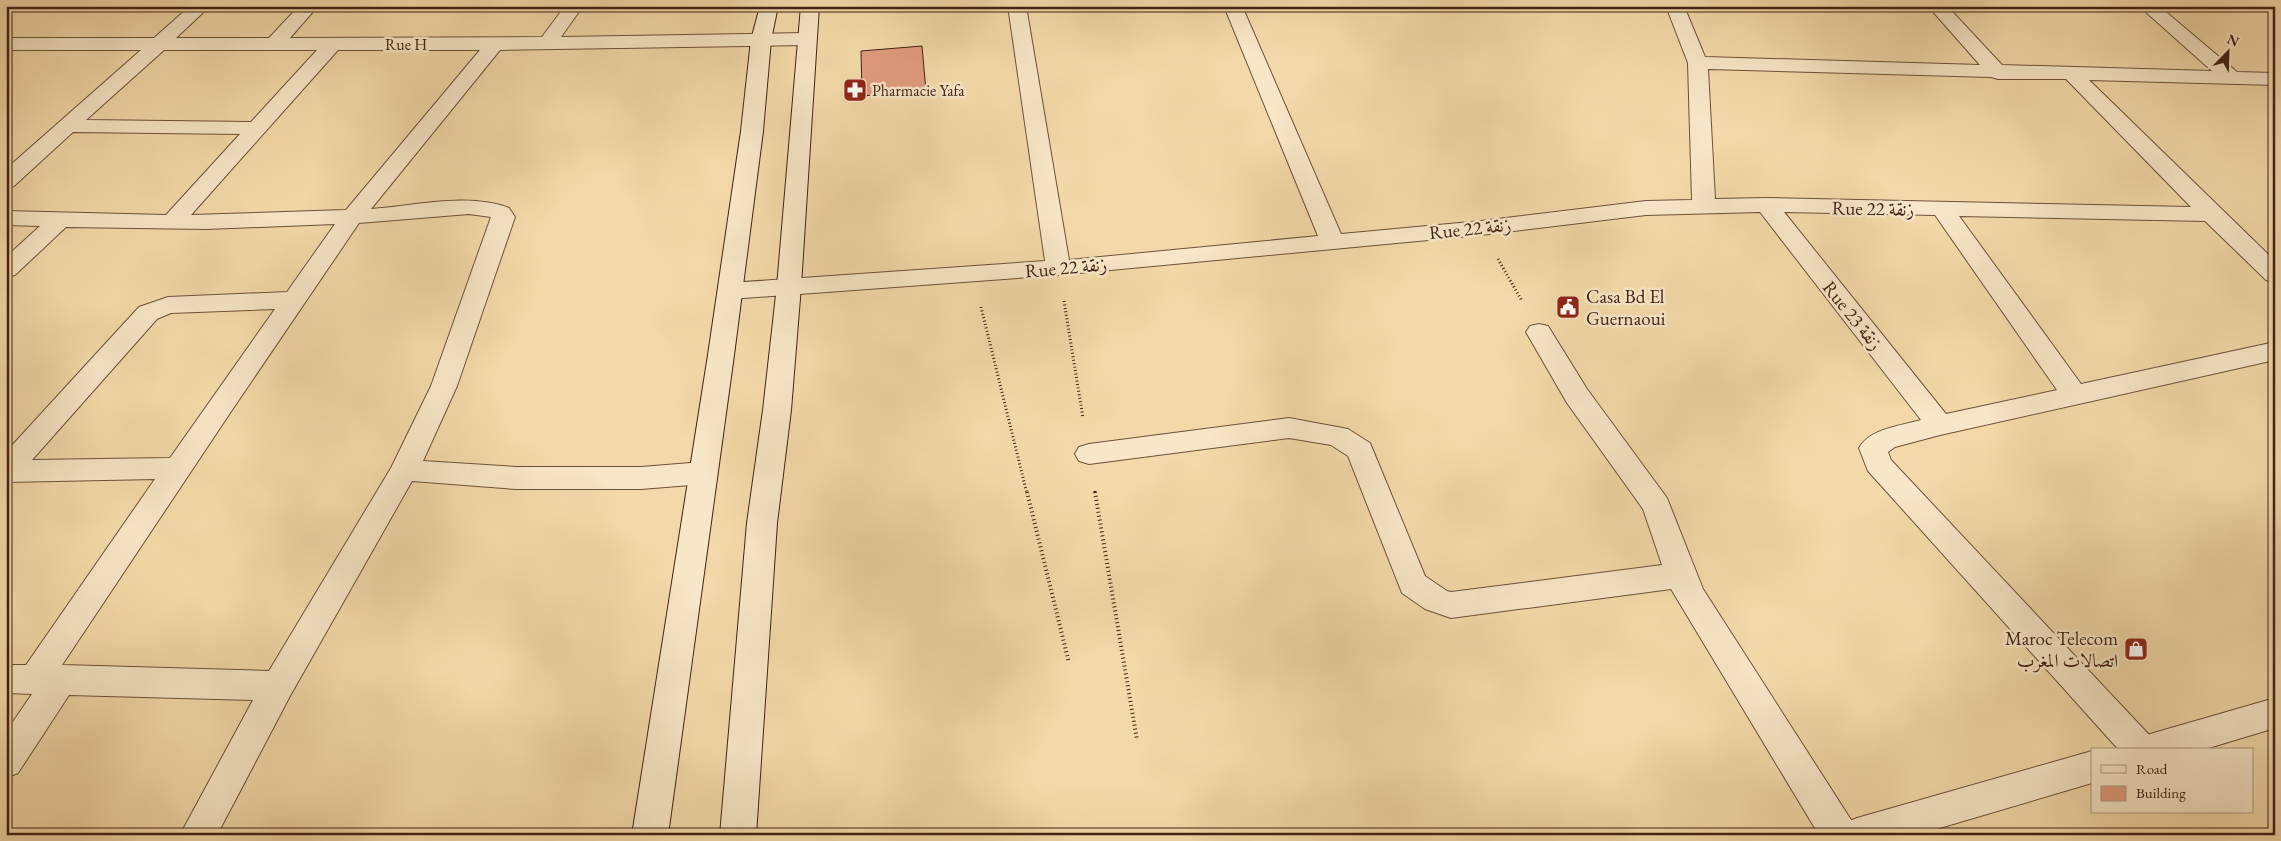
<svg xmlns="http://www.w3.org/2000/svg" width="2281" height="841" font-family="'EB Garamond',Amiri,serif">
	<style>
		.building { fill: #e19b7f; stroke: #402216 }
		.lines { fill: none; stroke-linecap: round; stroke-linejoin: round }
		.minor-casing { stroke: #6d503b; stroke-width: 2 }
		.tertiary-casing { stroke: #6d503b; stroke-width: 2 }
		.secondary-casing { stroke: #402216; stroke-width: 2 }
		.path-far1 { stroke: #402216; stroke-width: 3; stroke-dasharray: 1 2.5; stroke-linecap: butt }
		.path { stroke: #402216; stroke-width: 4; stroke-dasharray: 1 3; stroke-linecap: butt }
		.minor { fill: #f7e6c7; fill-rule: evenodd }
		.tertiary { fill: #f7e6c7; fill-rule: evenodd }
		.secondary { fill: #f7e6c7; fill-rule: evenodd }
		.labels { text-anchor: middle; stroke-width: 5; stroke-linejoin: round; paint-order: stroke }
		.far-street-label { font-size: 16px; fill: #402216; stroke: #f7e6c7 }
		.far-poi-label { font-size: 16px; fill: #402216; stroke: #f7e6c7; text-anchor: start }
		.street-label { font-size: 19px; fill: #402216; stroke: #f7e6c7 }
		.poi-label { font-size: 19px; fill: #402216; stroke: #f7e6c7; text-anchor: start }
	</style>
	<rect width="100%" height="100%" fill="#f3d9a9"/>
	<filter id="stains"><feTurbulence type="fractalNoise" baseFrequency=".004" numOctaves="4"/><feColorMatrix values="0 0 0 0 .2 0 0 0 0 .09 0 0 0 0 .02 0 0 0 .5 -.17"/></filter>
	<radialGradient id="worn" r=".72"><stop offset=".6" stop-color="#630" stop-opacity="0"/><stop offset="1" stop-color="#630" stop-opacity=".3"/></radialGradient>
	<path class="building" d="M922,46L926,91L862,96L861,51Z"/>
	<g class="lines">
		<g class="minor-casing">
			<g id="minor">
				<path d="M190,6H210L176,38H269L299,6H318L290,38L542,37L565,6H583L561,37L806,33L813,35L816,39L813,43L806,45L500,50L371,209C413,206 470,192 509,208L515,217L457,386L423,461L516,467H641L703,462L713,466L717,473L713,480L703,484L641,489H516L412,481L290,696L217,835H180L253,700L69,695L18,773L6,778V732L32,694L6,693V665H26L155,479L6,482V452L139,307L168,297L287,292L335,224L207,229L66,227L15,275L6,277V257L40,226L6,225V211L166,215L240,134L73,132L14,186L6,188V169L141,50H6V38H154ZM164,50H317L251,122L86,120ZM338,50H480L346,210L191,215ZM469,214L491,217L431,386L391,468L269,671L62,665L232,410L359,223ZM275,309L170,458L32,460L157,319L171,313Z"/>
				<path d="M1008,6H1026L1069,260L1318,236L1224,6H1242L1341,234L1481,221L1646,201L1692,200L1688,63L1666,6H1684L1705,57L1980,65L1928,6H1947L2002,65L2212,71L2139,6H2159L2237,72L2275,73V85L2089,80L2275,261V283L2266,280L2205,221L1959,216L2081,384L2275,342V360L1940,435L1895,447L1888,452L1891,460L2153,739L2158,750H2119L1868,471L1859,448C1870,428 1901,426 1921,420L1760,212L1646,215L1481,235L1058,275L730,299L721,297L718,291L721,285L730,283L1045,261ZM1708,69L1991,77L1998,79H2066L2191,207L1766,198L1715,199ZM1784,212L1935,215L2057,390L1946,414Z"/>
				<path d="M1539,324L1548,326L1587,389L1667,498L1703,589L1853,823L1858,835H1819L1671,589L1451,618L1425,609L1402,593L1348,456L1331,445L1289,438L1089,464L1079,461L1075,454L1079,447L1089,444L1289,418L1348,429L1370,443L1425,576L1447,591L1451,592L1662,565L1643,509L1567,403L1526,332L1530,326Z"/>
			</g>
		</g>
		<g class="tertiary-casing">
			<g id="tertiary">
				<path d="M2275,698V728L2202,750H2133L2138,739L2150,734Z"/>
				<path d="M2092,751V783L1916,835H1839L1844,823L1857,818Z"/>
			</g>
		</g>
		<g class="secondary-casing">
			<g id="secondary">
				<path d="M760,6H778L771,40L763,131L734,355L668,835H632L708,355L741,131L751,40Z"/>
				<path d="M801,6H819L801,286L791,410L777,523L756,835H720L747,523L763,410L777,286Z"/>
			</g>
		</g>
		<g class="path-far1">
			<path d="M1498,259L1522,301"/>
			<path d="M1064,301L1083,418"/>
			<path d="M981,307L1027,494"/>
			<path d="M1095,491V494"/>
		</g>
		<g class="path">
			<path d="M1027,492L1069,663"/>
			<path d="M1095,492L1137,740"/>
		</g>
		<use href="#minor" class="minor"/>
		<use href="#tertiary" class="tertiary"/>
		<use href="#secondary" class="secondary"/>
	</g>
	<defs>
		<g id="pharmacy-square" transform="scale(1.25)"><rect x="-9" y="-9" width="18" height="18" rx="4" fill="#8f2418" stroke="#f7e6c7"/><path d="M-2-6h4v4h4v4h-4v4h-4v-4h-4v-4h4Z" fill="#fff"/></g>
		<g id="civic-square" transform="scale(1.25)"><rect x="-9" y="-9" width="18" height="18" rx="4" fill="#8f2418" stroke="#f7e6c7"/><path d="M-.6-6.5H3V-4.5H.6V-3L4-1V1h2V6H-6V1h2V-1L-.6-3ZM-1.2 2.5V6h2.4V2.5Z" fill="#fff"/></g>
		<g id="shop-square" transform="scale(1.25)"><rect x="-9" y="-9" width="18" height="18" rx="4" fill="#8f2418" stroke="#f7e6c7"/><path d="M-5-2.5h2.3a2.7 3.5 0 0 1 5.4 0H5L5.5 6h-11ZM-1.5-2.5h3a1.5 2.3 0 0 0-3 0Z" fill="#fff"/></g>
	</defs>
	<g fill-rule="evenodd">
		<use href="#pharmacy-square" x="855" y="90"/>
		<use href="#civic-square" x="1568" y="307"/>
		<use href="#shop-square" x="2136" y="649"/>
	</g>
	<g class="labels">
		<g class="far-street-label">
			<text x="406" y="50">Rue H</text>
		</g>
		<g class="far-poi-label">
			<text x="872" y="96">Pharmacie Yafa</text>
		</g>
		<g class="street-label">
			<text transform="translate(1873 208) rotate(1)" y="7">Rue 22 زنقة</text>
			<text transform="translate(1470 228) rotate(-6)" y="7">Rue 22 زنقة</text>
			<text transform="translate(1066 267) rotate(-5)" y="7">Rue 22 زنقة</text>
			<text transform="translate(1853 315) rotate(51)" y="7">Rue 23 زنقة</text>
		</g>
		<g class="poi-label">
			<text x="1586" y="303">Casa Bd El<tspan x="1586" dy="22">Guernaoui</tspan></text>
			<text x="2118" y="645" text-anchor="end">Maroc Telecom<tspan x="2118" dy="22">اتصالات المغرب</tspan></text>
		</g>
	</g>
	<rect width="2281" height="841" fill="none" stroke="#f3d9a9" stroke-width="25"/>
	<rect x="8" y="8" width="2266" height="826" fill="none" stroke="#402216" stroke-width="2.5"/>
	<rect x="12" y="12" width="2256" height="816" fill="none" stroke="#402216"/>
	<rect x="2091" y="748" width="162" height="65" fill="#f7e6c7" stroke="#ae9880"/>
	<rect x="2101" y="765" width="25" height="8" fill="#f7e6c7" stroke="#ae9880"/>
	<text x="2136" y="774" font-size="15" fill="#402216">Road</text>
	<rect x="2101" y="786" width="25" height="15" fill="#e19b7f" stroke="#ae9880"/>
	<text x="2136" y="798" font-size="15" fill="#402216">Building</text>
	<g transform="translate(2228 52) rotate(23)" stroke="#f7e6c7" stroke-width="4" paint-order="stroke">
	<path d="M0-4L9 19L0 12L-9 19Z" fill="#402216"/>
	<text y="-8" font-size="14" font-weight="bold" text-anchor="middle" fill="#402216">N</text>
	</g>
	<rect width="100%" height="100%" filter="url(#stains)"/>
	<rect width="100%" height="100%" fill="url(#worn)"/>
</svg>
